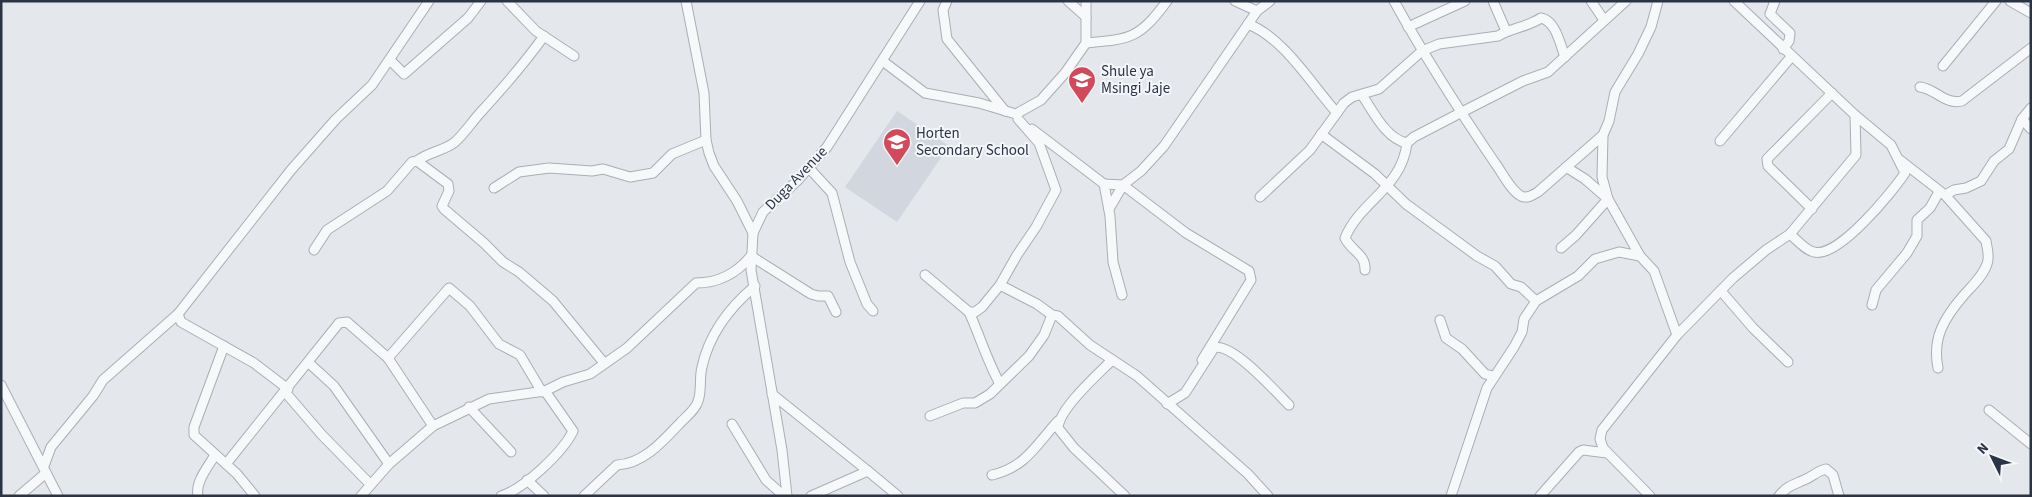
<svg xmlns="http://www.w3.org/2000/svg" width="2032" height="497" font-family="'Source Sans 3',sans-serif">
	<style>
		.built { fill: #d2d6de }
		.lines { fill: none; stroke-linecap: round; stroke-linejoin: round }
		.minor-casing { stroke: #a9aeb7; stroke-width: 11 }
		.minor { stroke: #f7f8fa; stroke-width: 9 }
		.labels { text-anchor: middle; stroke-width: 4; stroke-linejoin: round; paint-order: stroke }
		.poi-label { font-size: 15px; fill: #2b3445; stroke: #f4f6f9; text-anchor: start }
		.street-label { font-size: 15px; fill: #2b3445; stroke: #f4f6f9 }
	</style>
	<rect width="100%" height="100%" fill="#e4e7ec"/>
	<path class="built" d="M897,111L949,146L897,222L845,187Z"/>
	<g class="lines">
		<g class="minor-casing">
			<g id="minor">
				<path d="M507,1L536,31L574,56"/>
				<path d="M686,1L704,93L706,140L709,153L714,166L737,201L753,233"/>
				<path d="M947,1L943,10L947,39L1005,111"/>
				<path d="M1068,1L1086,17"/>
				<path d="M1235,1L1257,11L1270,1"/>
				<path d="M1394,1C1425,57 1459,110 1495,163C1502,172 1510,190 1521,196C1527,199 1533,195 1538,192L1603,135"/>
				<path d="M1493,1L1506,31"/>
				<path d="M1591,1L1604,20"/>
				<path d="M1658,1L1651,27L1638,54L1615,92L1609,121L1603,135L1602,177L1608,199L1640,256L1654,271L1677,335"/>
				<path d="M1775,1L1770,14L1790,33L1789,41L1783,49"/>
				<path d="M2010,1L2031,13"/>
				<path d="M1248,24C1284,38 1311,84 1337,113"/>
				<path d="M1408,27L1465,1"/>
				<path d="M1086,43C1131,39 1139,39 1167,1"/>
				<path d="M390,60L404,74L468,18L481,1"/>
				<path d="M884,62L925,93L979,103L1016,114L1041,100L1065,73L1086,43V1"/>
				<path d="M1943,66L1996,1"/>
				<path d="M1920,87C1936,89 1945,105 1962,101L2031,48"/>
				<path d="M1362,95C1373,111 1386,139 1407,143L1414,137L1462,112L1523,81L1548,72L1626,1"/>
				<path d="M2022,119L2031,129"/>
				<path d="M1032,129L1104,184L1110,216L1113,262L1122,295"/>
				<path d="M1321,134L1375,174L1406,204L1477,256L1495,266L1511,284L1521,287L1536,301"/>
				<path d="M1720,141L1791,57"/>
				<path d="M1900,160L1945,195L1986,241C1987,248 1990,257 1987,264C1983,276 1972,286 1964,295C1944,318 1932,338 1938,368"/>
				<path d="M417,161C428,152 444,151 455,142C464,134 472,122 480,113C503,88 524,64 544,36"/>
				<path d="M809,168L832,193L850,262L867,304L873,311"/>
				<path d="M1104,184L1123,185L1141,171L1164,146L1257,11"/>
				<path d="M494,188L519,172L549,168L592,171L603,169L630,177L653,173L672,154L706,140"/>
				<path d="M1945,195L1954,190L1966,188L1981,181L1994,161L2009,149L2022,119L2031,108"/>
				<path d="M1260,197L1310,150L1344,103L1352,97L1379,89L1422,51L1439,44L1498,36C1512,28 1527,27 1541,18C1556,21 1560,44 1565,57"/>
				<path d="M1109,209L1123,185L1186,233L1249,271L1251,280L1202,360"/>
				<path d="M1812,209L1768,166L1767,159L1832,93"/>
				<path d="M1790,234C1797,240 1805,250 1814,252C1838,259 1893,191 1905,173L1891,145L1855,115"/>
				<path d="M1561,248L1576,235L1608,199L1585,179L1566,167"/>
				<path d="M314,250L327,230L387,191L412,162L417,161L448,184L449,191L442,206L444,209L484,243L503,262L519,272L553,301L604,363"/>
				<path d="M1365,270C1366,254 1351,251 1345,238C1360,201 1402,188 1407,143"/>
				<path d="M925,275L969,312H975L982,307L1000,285L1017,255L1036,227L1056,190L1039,143L1018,119"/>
				<path d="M1000,285L1037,304L1052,315L1058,316L1090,345L1137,376L1248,474L1268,496"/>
				<path d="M1721,291L1753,328L1788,362"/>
				<path d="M1872,305L1876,290L1907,253L1917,236V220L1930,208L1939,192"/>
				<path d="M969,312C980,336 987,361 1000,384"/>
				<path d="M178,314L181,322L254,363L288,389"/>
				<path d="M1440,320L1446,338L1462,349L1485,374L1493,376"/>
				<path d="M224,346L194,427V435L237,474L255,496"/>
				<path d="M388,358L449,288L470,306L499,344L520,355L542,392"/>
				<path d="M1111,361C1097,375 1059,409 1058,428L1074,448L1125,496"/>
				<path d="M309,363L334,386L389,464"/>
				<path d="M1,385L58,496"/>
				<path d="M285,392L322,435L370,484"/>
				<path d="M772,394L868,471"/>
				<path d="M1167,404L1185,393L1214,348C1231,341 1276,392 1289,405"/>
				<path d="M469,407L511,452"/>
				<path d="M1989,410L2031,444"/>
				<path d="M930,416L963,403H975L990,394L1029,356L1044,335L1052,315"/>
				<path d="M732,424L766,480L784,496"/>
				<path d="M226,464L339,323L347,322L388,358L433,426"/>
				<path d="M44,466L51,447L93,396L103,380L178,314L291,170L336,119L372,85L429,1"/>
				<path d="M992,475C1026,467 1036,445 1058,421"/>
				<path d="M527,480L544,496"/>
				<path d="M19,496L46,473"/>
				<path d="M198,496C195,482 208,467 215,455"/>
				<path d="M361,496L389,464L433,426L489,399L545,391L563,382L590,374L627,348L696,283C719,283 736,274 751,256L811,294L818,296H828L836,312"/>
				<path d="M501,496C524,489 563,452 573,431L545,391"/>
				<path d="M584,496L617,465C644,464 664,440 681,422C687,416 696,409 698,401C702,391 699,378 702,367C709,335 730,307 755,286"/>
				<path d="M787,496L782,450L751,270L753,233L763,212L797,181L827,147L920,1"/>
				<path d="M811,496L868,471L898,496"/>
				<path d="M1451,496L1487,388L1514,347L1522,332L1524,319L1536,301L1578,276L1595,259L1619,252L1640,256"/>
				<path d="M1540,496L1579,452L1583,450L1607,453"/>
				<path d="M1650,496L1603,448L1600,439L1602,430L1677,335L1733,278L1766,250L1790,234L1856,155L1855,115L1734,1"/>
				<path d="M1779,496C1787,486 1793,485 1804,480C1812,477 1817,471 1826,469L1833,475L1839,496"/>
			</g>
		</g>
		<use href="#minor" class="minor"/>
	</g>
	<defs>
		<g id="school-pin" transform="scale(1.4375)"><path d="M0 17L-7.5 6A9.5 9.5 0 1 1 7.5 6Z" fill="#d1495b" stroke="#f4f6f9"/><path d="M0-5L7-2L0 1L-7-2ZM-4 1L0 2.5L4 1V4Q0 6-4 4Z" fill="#fff"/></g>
	</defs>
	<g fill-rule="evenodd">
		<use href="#school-pin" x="1082" y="80"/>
		<use href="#school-pin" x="897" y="142"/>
	</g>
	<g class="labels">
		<g class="poi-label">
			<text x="1101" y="76">Shule ya<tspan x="1101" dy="17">Msingi Jaje</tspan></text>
			<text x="916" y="138">Horten<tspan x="916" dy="17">Secondary School</tspan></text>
		</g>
		<g class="street-label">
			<text transform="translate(796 178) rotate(-46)" y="5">Duga Avenue</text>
		</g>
	</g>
	<rect width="2032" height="497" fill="none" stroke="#2b3445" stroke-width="5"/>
	<g transform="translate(1992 457) rotate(312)" stroke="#f4f6f9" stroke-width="4" paint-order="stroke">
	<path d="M0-4L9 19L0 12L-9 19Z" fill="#2b3445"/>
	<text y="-8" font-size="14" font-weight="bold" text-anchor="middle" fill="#2b3445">N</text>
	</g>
</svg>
